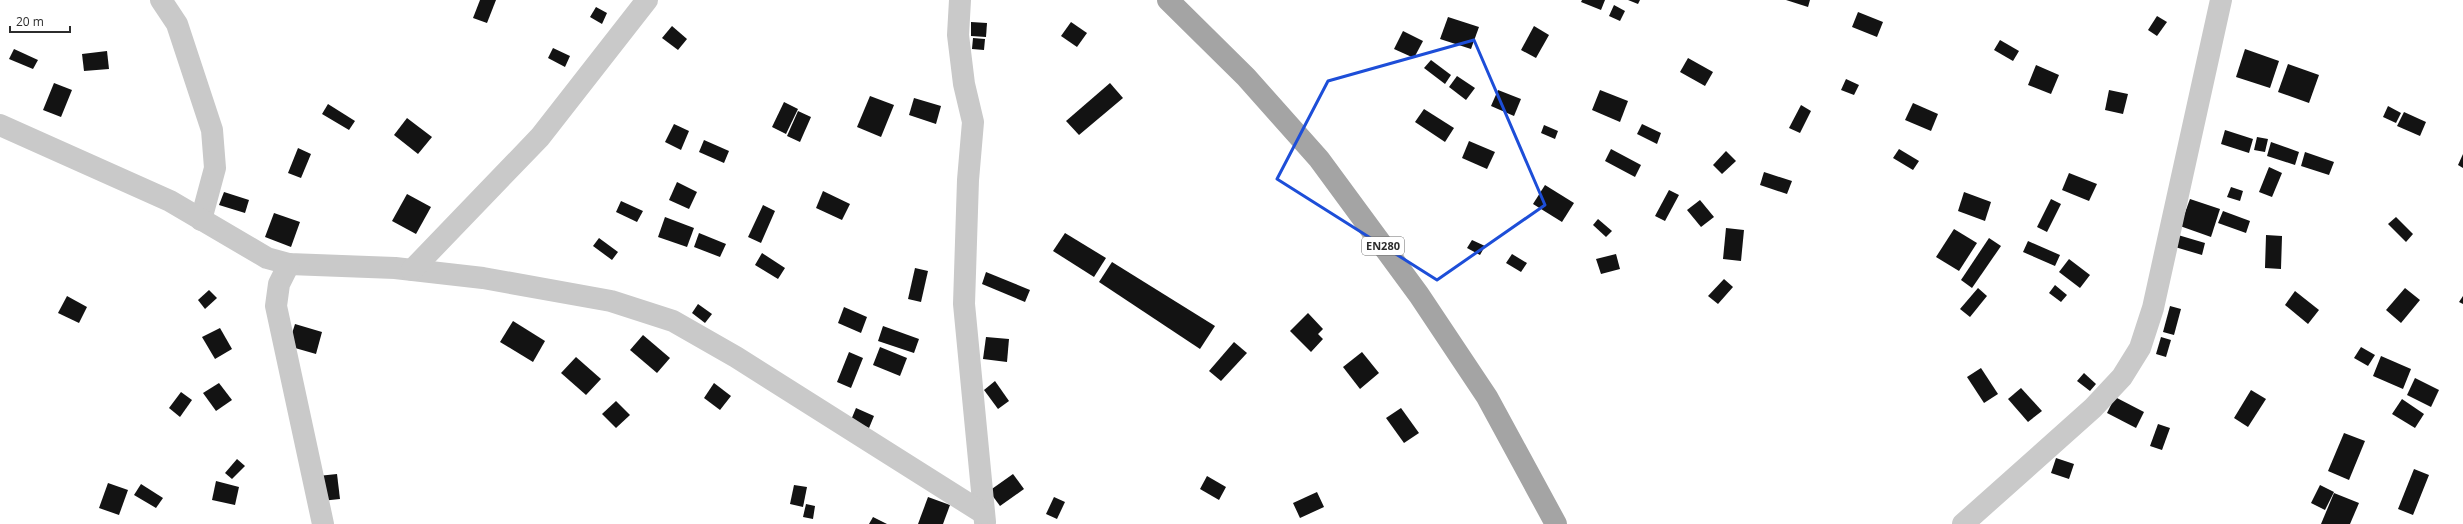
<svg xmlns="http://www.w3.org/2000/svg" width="2463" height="524" font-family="'Open Sans',sans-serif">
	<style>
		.building { fill: #131313 }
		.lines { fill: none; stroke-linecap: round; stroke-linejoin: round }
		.minor { stroke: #c9c9c9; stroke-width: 22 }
		.major { stroke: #a4a4a4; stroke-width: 22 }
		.marked { fill: none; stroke: #1d4ed8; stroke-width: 3; stroke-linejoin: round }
		.labels { text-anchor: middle; stroke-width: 4; stroke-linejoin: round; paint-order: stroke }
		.shield { fill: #fff; stroke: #6b6b6b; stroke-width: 1 }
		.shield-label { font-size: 11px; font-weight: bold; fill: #2c2c2c }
	</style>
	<rect width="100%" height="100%" fill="#fff"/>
	<g class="building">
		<path d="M480,0H496L487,23L473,18Z"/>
		<path d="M1582,0H1605L1601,10L1581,2Z"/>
		<path d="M1628,0H1640L1638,4Z"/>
		<path d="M1786,0H1810L1808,7Z"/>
		<path d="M1614,5L1625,11L1620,21L1609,16Z"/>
		<path d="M596,7L607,13L602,24L590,17Z"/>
		<path d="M1858,12L1883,22L1877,37L1852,27Z"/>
		<path d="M2157,16L2167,22L2157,36L2148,30Z"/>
		<path d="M1448,17L1479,27L1471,49L1440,39Z"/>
		<path d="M971,22L987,23L986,37L971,36Z"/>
		<path d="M1071,22L1087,33L1077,47L1061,36Z"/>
		<path d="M672,26L687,39L678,50L662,38Z"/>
		<path d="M1534,26L1549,35L1536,58L1521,50Z"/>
		<path d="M1403,31L1423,41L1414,58L1394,49Z"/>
		<path d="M973,38L985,39L984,50L972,49Z"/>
		<path d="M2000,40L2019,51L2013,61L1994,50Z"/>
		<path d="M553,48L570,56L565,67L548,58Z"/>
		<path d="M14,49L38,60L33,69L9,59Z"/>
		<path d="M2245,49L2279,61L2270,88L2236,77Z"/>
		<path d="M107,51L109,69L84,71L82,54Z"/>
		<path d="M1688,58L1713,72L1705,86L1680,72Z"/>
		<path d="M1431,60L1451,75L1445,84L1424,68Z"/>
		<path d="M2288,64L2319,75L2309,103L2278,92Z"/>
		<path d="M2036,65L2059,75L2051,94L2028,85Z"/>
		<path d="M1457,76L1475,88L1466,100L1449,87Z"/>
		<path d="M1846,79L1859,85L1854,95L1841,90Z"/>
		<path d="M54,83L72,90L61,117L43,110Z"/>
		<path d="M1110,83L1123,98L1079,135L1066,121Z"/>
		<path d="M1498,90L1521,99L1514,116L1491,106Z"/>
		<path d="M1600,90L1628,101L1620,122L1592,110Z"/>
		<path d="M2109,90L2128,94L2123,114L2105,110Z"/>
		<path d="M870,96L894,105L881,137L857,127Z"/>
		<path d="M914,98L941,106L936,124L909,115Z"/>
		<path d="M784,102L798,109L786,134L772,127Z"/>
		<path d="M1913,103L1938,114L1931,131L1905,120Z"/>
		<path d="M328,104L355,121L349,130L322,114Z"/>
		<path d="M1801,105L1811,111L1800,133L1789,128Z"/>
		<path d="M2388,106L2401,113L2396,123L2383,117Z"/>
		<path d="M1424,109L1454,128L1445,142L1415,122Z"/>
		<path d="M798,111L811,117L800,142L787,136Z"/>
		<path d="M2404,112L2426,122L2420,136L2397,126Z"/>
		<path d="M407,118L432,137L418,154L394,135Z"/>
		<path d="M674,124L689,131L681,150L665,142Z"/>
		<path d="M1642,124L1661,133L1657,144L1637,134Z"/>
		<path d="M1544,125L1558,131L1555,139L1541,133Z"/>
		<path d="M2225,130L2253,139L2249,153L2221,144Z"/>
		<path d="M2257,137L2268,139L2265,152L2254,150Z"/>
		<path d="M704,140L729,151L724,163L699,152Z"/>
		<path d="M1469,141L1495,152L1487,169L1462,158Z"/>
		<path d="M2271,142L2299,152L2295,165L2267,156Z"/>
		<path d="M298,148L311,154L301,178L288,173Z"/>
		<path d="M1611,149L1641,165L1635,177L1605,161Z"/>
		<path d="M1899,149L1919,161L1913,170L1893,158Z"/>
		<path d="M1726,151L1736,161L1722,174L1713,165Z"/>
		<path d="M2305,152L2334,162L2329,175L2301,166Z"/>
		<path d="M2463,154V168L2458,165Z"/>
		<path d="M2269,167L2282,173L2272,197L2259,192Z"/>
		<path d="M1764,172L1792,181L1787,194L1760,185Z"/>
		<path d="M2069,173L2097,184L2089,201L2062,190Z"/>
		<path d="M677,182L697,192L689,209L669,200Z"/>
		<path d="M1545,185L1574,203L1562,222L1533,204Z"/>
		<path d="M2231,187L2243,191L2240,201L2227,197Z"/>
		<path d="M1669,190L1679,195L1665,221L1655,216Z"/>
		<path d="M823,191L850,204L842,220L816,208Z"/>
		<path d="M224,192L249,200L245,213L219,205Z"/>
		<path d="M1964,192L1991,202L1985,221L1958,211Z"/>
		<path d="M407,194L431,207L416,234L392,221Z"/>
		<path d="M2051,199L2061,204L2047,232L2037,227Z"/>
		<path d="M2190,199L2220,209L2211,237L2180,226Z"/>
		<path d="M1700,200L1714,217L1701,227L1687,210Z"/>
		<path d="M621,201L643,211L637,222L616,212Z"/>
		<path d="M763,205L775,211L761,243L748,237Z"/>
		<path d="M2223,211L2250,221L2246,233L2218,223Z"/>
		<path d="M274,213L300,222L291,247L265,237Z"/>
		<path d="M665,217L694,228L687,247L658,237Z"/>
		<path d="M2396,217L2413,234L2406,242L2388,224Z"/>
		<path d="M1598,219L1612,231L1606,237L1593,225Z"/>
		<path d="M1726,228L1744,230L1741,261L1723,259Z"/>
		<path d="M1954,229L1977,243L1959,271L1936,257Z"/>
		<path d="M699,233L726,244L720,257L694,247Z"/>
		<path d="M1065,233L1106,258L1094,277L1053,251Z"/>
		<path d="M2178,235L2205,243L2202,255L2175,247Z"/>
		<path d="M2266,235L2282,236L2281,269L2265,268Z"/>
		<path d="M599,238L618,252L612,260L593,246Z"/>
		<path d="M1989,238L2001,246L1972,288L1961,280Z"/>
		<path d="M1472,240L1485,246L1480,255L1467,248Z"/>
		<path d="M2028,241L2060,255L2055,266L2023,252Z"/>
		<path d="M762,253L785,268L778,279L755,265Z"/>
		<path d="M1512,254L1527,263L1521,272L1506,263Z"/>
		<path d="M1616,254L1620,269L1601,274L1596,259Z"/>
		<path d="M2069,259L2090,275L2080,288L2059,272Z"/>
		<path d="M1112,262L1215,326L1200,349L1099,282Z"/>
		<path d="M915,268L928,271L921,302L908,299Z"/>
		<path d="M986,272L1030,290L1025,302L982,284Z"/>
		<path d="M1724,279L1733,287L1718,304L1708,296Z"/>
		<path d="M2055,285L2067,295L2061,302L2049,293Z"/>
		<path d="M1978,288L1987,296L1970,317L1960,309Z"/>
		<path d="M2405,288L2420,300L2401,323L2386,310Z"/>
		<path d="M209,290L217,298L205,309L198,300Z"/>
		<path d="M2295,291L2319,310L2308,324L2285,305Z"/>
		<path d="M67,296L87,307L79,323L58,313Z"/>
		<path d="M2463,296V304L2459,302Z"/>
		<path d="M698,304L712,314L705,323L692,313Z"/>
		<path d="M2170,306L2181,309L2174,335L2163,332Z"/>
		<path d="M844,307L867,317L861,333L838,323Z"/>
		<path d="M1308,313L1323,329L1318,334L1323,339L1311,352L1290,331Z"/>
		<path d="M513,321L545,341L533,362L500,342Z"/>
		<path d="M295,324L322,332L316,354L288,346Z"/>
		<path d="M883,326L919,339L914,353L878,341Z"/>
		<path d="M220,328L232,349L215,359L202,337Z"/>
		<path d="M643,335L670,358L657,373L630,350Z"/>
		<path d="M986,337L1009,339L1007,362L983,359Z"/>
		<path d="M2161,337L2171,340L2166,357L2156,354Z"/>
		<path d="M1234,342L1247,353L1221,381L1209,371Z"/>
		<path d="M880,347L907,358L900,376L873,365Z"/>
		<path d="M2361,347L2375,355L2368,366L2354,358Z"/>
		<path d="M849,352L863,358L851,388L837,382Z"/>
		<path d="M1362,352L1379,373L1360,389L1343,367Z"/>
		<path d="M2381,356L2411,369L2403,389L2373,376Z"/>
		<path d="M576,357L601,379L586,395L561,373Z"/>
		<path d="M1981,368L1998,394L1984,403L1967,377Z"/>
		<path d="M2084,373L2096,384L2090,391L2077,381Z"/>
		<path d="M2415,378L2439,390L2431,407L2407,395Z"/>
		<path d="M995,381L1009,401L998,409L984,390Z"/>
		<path d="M219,383L232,400L216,411L203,393Z"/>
		<path d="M714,383L731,396L720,410L704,398Z"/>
		<path d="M2021,388L2042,411L2028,422L2008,399Z"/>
		<path d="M2251,390L2266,399L2248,427L2234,418Z"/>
		<path d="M181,392L192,400L180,417L169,408Z"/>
		<path d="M2115,397L2144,412L2136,428L2107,413Z"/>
		<path d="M2402,399L2424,414L2415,428L2392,414Z"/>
		<path d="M616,401L630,415L616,428L602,414Z"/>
		<path d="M856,408L874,416L869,428L851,420Z"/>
		<path d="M1401,408L1419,433L1404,443L1386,418Z"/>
		<path d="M2158,424L2170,428L2162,450L2150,446Z"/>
		<path d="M2344,433L2365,441L2349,480L2328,471Z"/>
		<path d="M2056,458L2074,464L2069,479L2051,473Z"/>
		<path d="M237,459L245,466L232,479L225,473Z"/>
		<path d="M2414,469L2429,475L2413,515L2398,509Z"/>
		<path d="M337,474L340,499L321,501L318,476Z"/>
		<path d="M1013,474L1024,489L1000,506L989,491Z"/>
		<path d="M1207,476L1226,487L1219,500L1200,489Z"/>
		<path d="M216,481L239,487L235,505L212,500Z"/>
		<path d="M108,483L128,490L119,515L99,508Z"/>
		<path d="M141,484L163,498L156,508L134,495Z"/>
		<path d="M794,485L807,487L803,507L790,504Z"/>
		<path d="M2320,485L2334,492L2325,510L2311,503Z"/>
		<path d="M1317,492L1324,507L1300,518L1293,503Z"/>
		<path d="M2334,493L2359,503L2350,524H2321Z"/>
		<path d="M928,497L950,505L943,524H918Z"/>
		<path d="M1054,497L1065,502L1057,519L1046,514Z"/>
		<path d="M806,504L815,506L813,519L803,517Z"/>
		<path d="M873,517L887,524H869Z"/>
	</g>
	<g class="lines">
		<g class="minor">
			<path d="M161,0L177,24L212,130L215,168L201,220"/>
			<path d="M960,0L958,35L964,84L973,122L968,180L964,304L985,522"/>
			<path d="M0,125L170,201L267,258L289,264L395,268L483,278L611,301L673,321L736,357L983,513"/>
			<path d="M289,264L279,284L276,306L323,524"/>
			<path d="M412,270L540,137L647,0"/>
			<path d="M1963,524L2093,408L2122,377L2140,348L2153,308L2221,0"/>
		</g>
		<path class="major" d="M1168,0L1246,77L1319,159L1419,295L1487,397L1556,524"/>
	</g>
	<path class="marked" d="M1474,40L1545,205L1437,280L1277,179L1328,81Z"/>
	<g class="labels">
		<rect class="shield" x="1362" y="237" width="42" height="18" rx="3"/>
		<g class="shield-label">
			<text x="1383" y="250">EN280</text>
		</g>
	</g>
	<path d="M10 26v6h60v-6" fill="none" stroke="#2c2c2c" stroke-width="2"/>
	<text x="16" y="26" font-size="12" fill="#2c2c2c" stroke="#ffffff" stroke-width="3" paint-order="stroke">20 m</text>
</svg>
